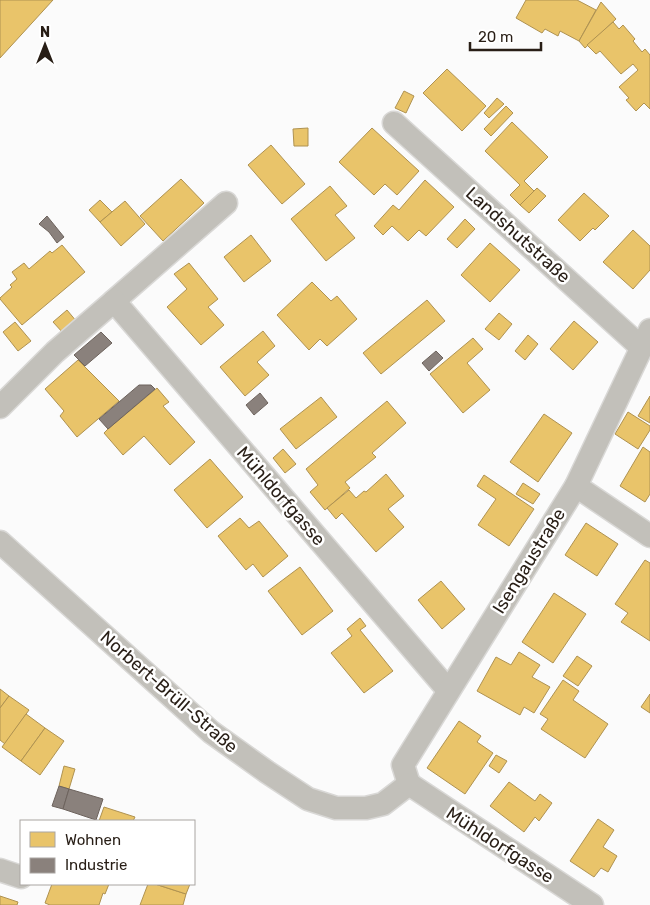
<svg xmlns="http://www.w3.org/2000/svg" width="650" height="905" font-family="Rubik,sans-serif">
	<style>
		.homes { fill: #e9c46a; stroke: #af9251 }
		.industry { fill: #8a817c; stroke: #6d635d }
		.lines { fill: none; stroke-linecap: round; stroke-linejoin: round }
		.street-casing { stroke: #d9d8d6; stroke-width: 25 }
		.street { stroke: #c2c0ba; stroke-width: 22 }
		.labels { text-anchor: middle; stroke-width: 5; stroke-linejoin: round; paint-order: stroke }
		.street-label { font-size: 18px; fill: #281e16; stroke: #fff }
	</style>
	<rect width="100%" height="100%" fill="#fbfbfb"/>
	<g class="homes">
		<path d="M0,0H53L0,58Z"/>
		<path d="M526,0H577L596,10L579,41L560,31L558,36L545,29L542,33L516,18Z"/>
		<path d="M601,2L616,19L585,48L579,41Z"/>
		<path d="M613,22L619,29L623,25L635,39L633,41L642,52L645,49L650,55V109L644,103L636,111L626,100L629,98L619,87L638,70L633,64L621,74L600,51L596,54L587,45Z"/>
		<path d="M447,69L486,106L462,131L423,93Z"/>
		<path d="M404,91L414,96L406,113L395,108Z"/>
		<path d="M497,98L504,104L489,118L484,113Z"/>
		<path d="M506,106L513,113L491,136L484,129Z"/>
		<path d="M512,122L548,157L524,181L534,191L520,205L510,195L520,185L485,151Z"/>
		<path d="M308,128V146H294L293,129Z"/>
		<path d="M372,128L419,171L397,195L385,184L374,195L339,162Z"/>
		<path d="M271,145L305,184L282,204L248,165Z"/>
		<path d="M181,179L204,203L163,241L140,216Z"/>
		<path d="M425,180L454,207L426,236L419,230L408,241L392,226L383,235L374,226L393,205L399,210Z"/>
		<path d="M330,186L347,206L335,215L355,238L326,261L291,219Z"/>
		<path d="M537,188L546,196L529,213L520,205Z"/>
		<path d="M584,193L609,216L595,230L593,228L580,241L558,220Z"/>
		<path d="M100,200L112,212L100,222L89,210Z"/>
		<path d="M125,201L145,224L121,246L100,222Z"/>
		<path d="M465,219L475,229L457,248L447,239Z"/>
		<path d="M633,230L650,246V270L633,289L603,262Z"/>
		<path d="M251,235L271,261L244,282L224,257Z"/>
		<path d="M490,243L520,270L490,302L461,275Z"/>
		<path d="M62,245L85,272L22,325L0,299V298L12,287L10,285L17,279L12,272L24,263L29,269L50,251L52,253Z"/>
		<path d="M189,263L218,299L208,307L224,325L201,345L167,307L187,289L174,274Z"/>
		<path d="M312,282L331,301L337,296L357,319L327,346L320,339L309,350L277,315Z"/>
		<path d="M427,300L445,321L381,374L363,353Z"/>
		<path d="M67,310L77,322L64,334L53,322Z"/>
		<path d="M499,313L512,324L499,340L485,329Z"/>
		<path d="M574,321L598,342L573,370L550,349Z"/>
		<path d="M15,322L31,341L18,351L3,332Z"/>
		<path d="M263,331L275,346L257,362L269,375L245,396L220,367Z"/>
		<path d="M528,335L538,344L525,360L515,351Z"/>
		<path d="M473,338L483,349L467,363L490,390L463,413L430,374Z"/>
		<path d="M78,360L119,401L77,437L60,416L64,411L45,389Z"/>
		<path d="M157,388L169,402L163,406L195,442L170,465L144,436L123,455L104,433L108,429Z"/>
		<path d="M650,396V423L638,416Z"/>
		<path d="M321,397L337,417L296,449L280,429Z"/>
		<path d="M387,401L406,423L372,453L376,457L345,482L350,488L325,510L310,492L318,485L306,469Z"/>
		<path d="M628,412L650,426V430L638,449L615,434Z"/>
		<path d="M544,414L572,433L538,482L510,462Z"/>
		<path d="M643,447L650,452V494L645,502L620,486Z"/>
		<path d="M283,449L296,464L285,473L273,458Z"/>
		<path d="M210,459L243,497L207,528L174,490Z"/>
		<path d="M386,474L404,496L388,509L404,527L376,552L342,513L336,519L327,508L349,490L356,498L364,491L366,492Z"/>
		<path d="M484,475L534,509L509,546L478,525L496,499L477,486Z"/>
		<path d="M523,483L540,494L533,504L516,494Z"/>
		<path d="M240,518L249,528L259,521L288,556L263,577L253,564L246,570L218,536Z"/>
		<path d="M586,523L618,544L597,576L565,555Z"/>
		<path d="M645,560L650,563V641L621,622L628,613L615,604Z"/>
		<path d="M300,567L333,611L302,635L268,591Z"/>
		<path d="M441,581L465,609L442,629L418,600Z"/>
		<path d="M554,593L586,614L553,663L522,642Z"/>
		<path d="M360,618L366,626L360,630L393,671L364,693L331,653L352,636L347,629Z"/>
		<path d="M519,652L540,665L532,677L550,687L534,713L524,707L520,715L477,691L496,657L511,665Z"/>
		<path d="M577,656L592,666L578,686L563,676Z"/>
		<path d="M563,680L579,691L573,700L608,724L585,758L541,729L548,719L540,714Z"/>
		<path d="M0,689L9,696L0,708Z"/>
		<path d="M650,694V713L641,707Z"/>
		<path d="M9,696L29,710L5,744L0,740V708Z"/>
		<path d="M26,714L45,728L21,761L2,747Z"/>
		<path d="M459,721L481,736L477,742L493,753L465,794L427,768Z"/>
		<path d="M45,728L64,741L40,775L21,761Z"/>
		<path d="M496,755L507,761L499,773L489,766Z"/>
		<path d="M64,766L75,769L69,789L59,786Z"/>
		<path d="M509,782L535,801L540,794L552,803L539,821L535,817L524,832L490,806Z"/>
		<path d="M104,807L135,817L133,821H99Z"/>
		<path d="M598,819L614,830L603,847L617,856L608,872L601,868L594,877L570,861Z"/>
		<path d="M52,884H109L105,894L103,893L99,905H50L45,903Z"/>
		<path d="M148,884H155L186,894L183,905H140Z"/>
		<path d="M155,884H190L186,894Z"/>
		<path d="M0,896L18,902L17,905H0Z"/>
	</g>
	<g class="industry">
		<path d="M47,216L64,237L57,243L49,232L39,224Z"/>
		<path d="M101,332L112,343L85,366L74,355Z"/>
		<path d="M436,351L443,358L429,371L422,363Z"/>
		<path d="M139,385H151L155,389L108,429L99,419Z"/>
		<path d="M260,393L268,403L254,415L246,405Z"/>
		<path d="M59,786L69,789L63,809L52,806Z"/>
		<path d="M69,789L103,799L96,820L63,809Z"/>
	</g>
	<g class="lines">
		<g class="street-casing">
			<g id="street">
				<path d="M394,123L642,348"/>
				<path d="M114,301L226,203"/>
				<path d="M0,407L55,352L114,301L448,690"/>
				<path d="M576,486L650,536"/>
				<path d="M0,542L211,732L267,772L308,799L336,808H366L383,804L409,784"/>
				<path d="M409,784L403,765L576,486L650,330"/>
				<path d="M409,784L592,905"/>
				<path d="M0,870L21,877"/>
			</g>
		</g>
		<use href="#street" class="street"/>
	</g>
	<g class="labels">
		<g class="street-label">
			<text transform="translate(518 235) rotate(42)" y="6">Landshutstraße</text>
			<text transform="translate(281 496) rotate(49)" y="6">Mühldorfgasse</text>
			<text transform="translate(529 561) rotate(-58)" y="6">Isengaustraße</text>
			<text transform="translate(169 692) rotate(41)" y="6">Norbert-Brüll-Straße</text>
			<text transform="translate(500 845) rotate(33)" y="6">Mühldorfgasse</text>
		</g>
	</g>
	<rect x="20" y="820" width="175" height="65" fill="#ffffff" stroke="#a9a5a2"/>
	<rect x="30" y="832" width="25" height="15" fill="#e9c46a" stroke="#a9a5a2"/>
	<text x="65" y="845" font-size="15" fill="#281e16">Wohnen</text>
	<rect x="30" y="858" width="25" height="15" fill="#8a817c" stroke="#a9a5a2"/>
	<text x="65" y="870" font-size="15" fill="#281e16">Industrie</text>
	<g transform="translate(45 45)" stroke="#ffffff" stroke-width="4" paint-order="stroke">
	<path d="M0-4L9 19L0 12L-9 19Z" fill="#281e16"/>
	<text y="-8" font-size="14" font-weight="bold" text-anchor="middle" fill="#281e16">N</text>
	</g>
	<path d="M470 42v8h71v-8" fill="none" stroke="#281e16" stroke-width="2.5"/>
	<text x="478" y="42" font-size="15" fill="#281e16" stroke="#ffffff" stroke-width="4" paint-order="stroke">20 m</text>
</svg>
